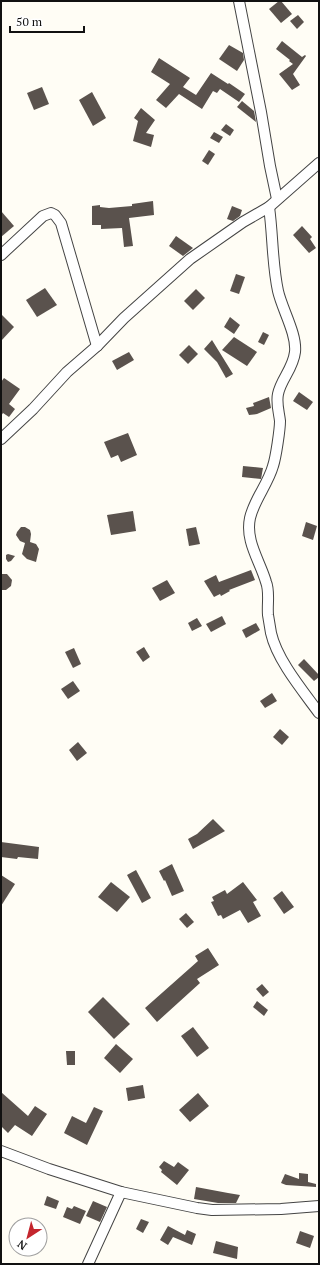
<svg xmlns="http://www.w3.org/2000/svg" width="320" height="1265" font-family="'PT Serif',serif">
	<style>
		.building { fill: #5a524d }
		.lines { fill: none; stroke-linecap: round; stroke-linejoin: round }
		.minor-casing { stroke: #444; stroke-width: 12 }
		.minor { stroke: #fff; stroke-width: 10 }
	</style>
	<rect width="100%" height="100%" fill="#fffdf5"/>
	<g class="building">
		<path d="M279,1H281L292,14L281,23L269,9Z"/>
		<path d="M298,15L304,22L297,29L290,21Z"/>
		<path d="M282,41L302,57L305,55L306,56L293,74L300,85L292,90L279,74L293,64L289,61L290,60L276,49Z"/>
		<path d="M229,45L243,53L244,60L237,71L219,59Z"/>
		<path d="M159,58L190,78L183,87L196,95L211,73L228,84L229,83L245,94L239,102L220,89L217,93L213,91L202,109L179,94L166,108L156,100L170,84L151,72Z"/>
		<path d="M42,87L49,104L34,110L27,93Z"/>
		<path d="M92,92L106,118L93,126L79,100Z"/>
		<path d="M242,101L254,111L256,122L237,107Z"/>
		<path d="M141,108L155,120L146,133L154,135L151,147L133,141L138,121L134,118Z"/>
		<path d="M226,124L234,130L230,136L221,130Z"/>
		<path d="M214,132L223,137L219,143L210,138Z"/>
		<path d="M209,150L215,154L208,165L202,161Z"/>
		<path d="M153,201L154,215L129,218L133,246L124,247L122,228L101,229V225H92V206L100,205V207L109,208L132,206V204Z"/>
		<path d="M232,206L242,210L240,216L233,221L227,219Z"/>
		<path d="M1,211L14,226L1,237Z"/>
		<path d="M302,226L312,237L310,239L316,248L309,253L293,235Z"/>
		<path d="M176,236L193,248L183,256L169,246Z"/>
		<path d="M236,274L245,277L239,294L230,291Z"/>
		<path d="M45,288L57,305L37,317L26,300Z"/>
		<path d="M196,289L205,298L193,310L184,301Z"/>
		<path d="M1,314L14,327L1,341Z"/>
		<path d="M230,317L240,325L234,334L224,327Z"/>
		<path d="M263,332L269,335L264,345L258,342Z"/>
		<path d="M234,337L257,352L247,366L222,350Z"/>
		<path d="M212,340L233,374L226,378L217,362L204,349Z"/>
		<path d="M189,345L198,354L188,364L179,355Z"/>
		<path d="M129,352L134,360L117,370L112,361Z"/>
		<path d="M4,378L20,389L9,404L15,409L9,417L3,413L1,416V382Z"/>
		<path d="M299,392L313,402L307,410L293,401Z"/>
		<path d="M269,397L271,408L257,414L249,415L246,408L254,406L253,403Z"/>
		<path d="M128,433L137,455L121,462L118,455L111,458L104,442Z"/>
		<path d="M243,466L263,468L261,479L242,477Z"/>
		<path d="M133,511L136,531L111,535L107,515Z"/>
		<path d="M306,522L317,526L313,540L302,536Z"/>
		<path d="M21,527H25L30,530L31,534L30,542L36,544L39,549L36,562L27,559L22,554L25,543L20,541L16,535L17,532Z"/>
		<path d="M196,527L200,544L189,546L186,529Z"/>
		<path d="M8,554L15,556L11,561L8,562L6,559V555Z"/>
		<path d="M251,570L255,580L229,590L230,591L221,596L220,594L214,597L204,581L216,575L219,582Z"/>
		<path d="M1,574H7L12,580L11,586L6,590H1Z"/>
		<path d="M167,580L175,593L160,601L152,588Z"/>
		<path d="M222,616L226,624L211,632L206,624Z"/>
		<path d="M197,618L202,626L192,631L188,623Z"/>
		<path d="M256,623L260,630L246,638L242,630Z"/>
		<path d="M144,647L150,657L143,662L136,652Z"/>
		<path d="M74,648L81,664L73,668L65,652Z"/>
		<path d="M304,659L319,675V677L314,681L298,665Z"/>
		<path d="M73,681L80,691L68,699L61,689Z"/>
		<path d="M272,693L277,701L265,708L260,701Z"/>
		<path d="M280,729L289,737L282,745L273,737Z"/>
		<path d="M78,742L87,753L77,761L69,750Z"/>
		<path d="M213,819L225,831L193,849L188,839L197,834Z"/>
		<path d="M1,842L39,847L38,859L18,857L17,859L1,857Z"/>
		<path d="M172,864L184,891L172,896L165,880L164,881L159,871Z"/>
		<path d="M136,870L151,898L142,903L127,875Z"/>
		<path d="M1,875L15,884L1,906Z"/>
		<path d="M111,882L130,897L117,912L98,897Z"/>
		<path d="M243,882L257,900L253,902L261,916L248,923L240,910L223,919L221,915L218,916L211,902L214,901L212,897L225,890L227,894Z"/>
		<path d="M282,891L294,907L284,914L273,898Z"/>
		<path d="M186,913L194,922L187,928L179,919Z"/>
		<path d="M208,948L219,965L197,979L200,983L157,1022L145,1008L198,961L195,956Z"/>
		<path d="M262,984L269,992L263,997L256,989Z"/>
		<path d="M103,997L130,1024L114,1039L88,1012Z"/>
		<path d="M257,1001L268,1010L264,1016L253,1007Z"/>
		<path d="M193,1027L209,1048L197,1057L181,1036Z"/>
		<path d="M116,1044L133,1059L120,1073L104,1058Z"/>
		<path d="M66,1051H75V1065H67Z"/>
		<path d="M143,1085L145,1098L128,1101L126,1088Z"/>
		<path d="M1,1092L28,1116L35,1106L47,1114L32,1136L15,1125L8,1133L1,1126Z"/>
		<path d="M198,1093L209,1106L190,1122L179,1110Z"/>
		<path d="M94,1107L103,1111L87,1145L64,1133L72,1116L86,1123Z"/>
		<path d="M164,1161L174,1167L178,1162L189,1170L177,1185L161,1172L162,1170L159,1167Z"/>
		<path d="M299,1173L308,1174V1182L316,1184V1187L286,1185L281,1183L285,1174L299,1179Z"/>
		<path d="M196,1187L228,1193L240,1195L236,1203H218L194,1199Z"/>
		<path d="M47,1196L59,1201L56,1209L44,1205Z"/>
		<path d="M93,1201L107,1207L100,1222L86,1216Z"/>
		<path d="M74,1206L86,1211L80,1224L63,1217L67,1207L72,1209Z"/>
		<path d="M141,1219L149,1222L143,1233L136,1229Z"/>
		<path d="M168,1226L185,1235L187,1230L196,1234L192,1245L173,1237L168,1245L160,1240Z"/>
		<path d="M300,1231L314,1236L310,1248L296,1243Z"/>
		<path d="M216,1241L238,1247L237,1259L213,1253Z"/>
	</g>
	<g class="lines">
		<g class="minor-casing">
			<g id="minor">
				<path d="M239,1L261,112L270,166L277,199"/>
				<path d="M269,207C273,235 272,263 278,291C282,309 297,334 295,352C293,369 281,379 278,394C276,403 279,412 280,421C280,429 276,457 273,466C268,484 254,500 250,518C245,541 260,561 266,582C270,592 267,604 268,615C269,621 270,627 271,633C277,660 303,691 319,713"/>
				<path d="M1,255L43,216L51,213L55,215L61,223L97,346"/>
				<path d="M1,439L33,409L67,372L97,346L124,318L190,259L243,222L269,207L319,163"/>
				<path d="M1,1151L49,1169L121,1192L197,1208L212,1210L281,1209L319,1206"/>
				<path d="M88,1264L121,1192"/>
			</g>
		</g>
		<use href="#minor" class="minor"/>
	</g>
	<rect width="320" height="1265" fill="none" stroke="#111111" stroke-width="4"/>
	<g transform="translate(28 1237) rotate(216)"><circle r="19" fill="#ffffff" stroke="#a0a0a0"/>
	<path d="M0-3L7 15L0 10L-7 15Z" fill="#c4262e"/>
	<text y="-6" font-size="11" font-weight="bold" text-anchor="middle" fill="#111111">N</text>
	</g>
	<path d="M10 26v6h74v-6" fill="none" stroke="#111111" stroke-width="2"/>
	<text x="16" y="26" font-size="12" fill="#111111" stroke="#ffffff" stroke-width="3" paint-order="stroke">50 m</text>
</svg>
